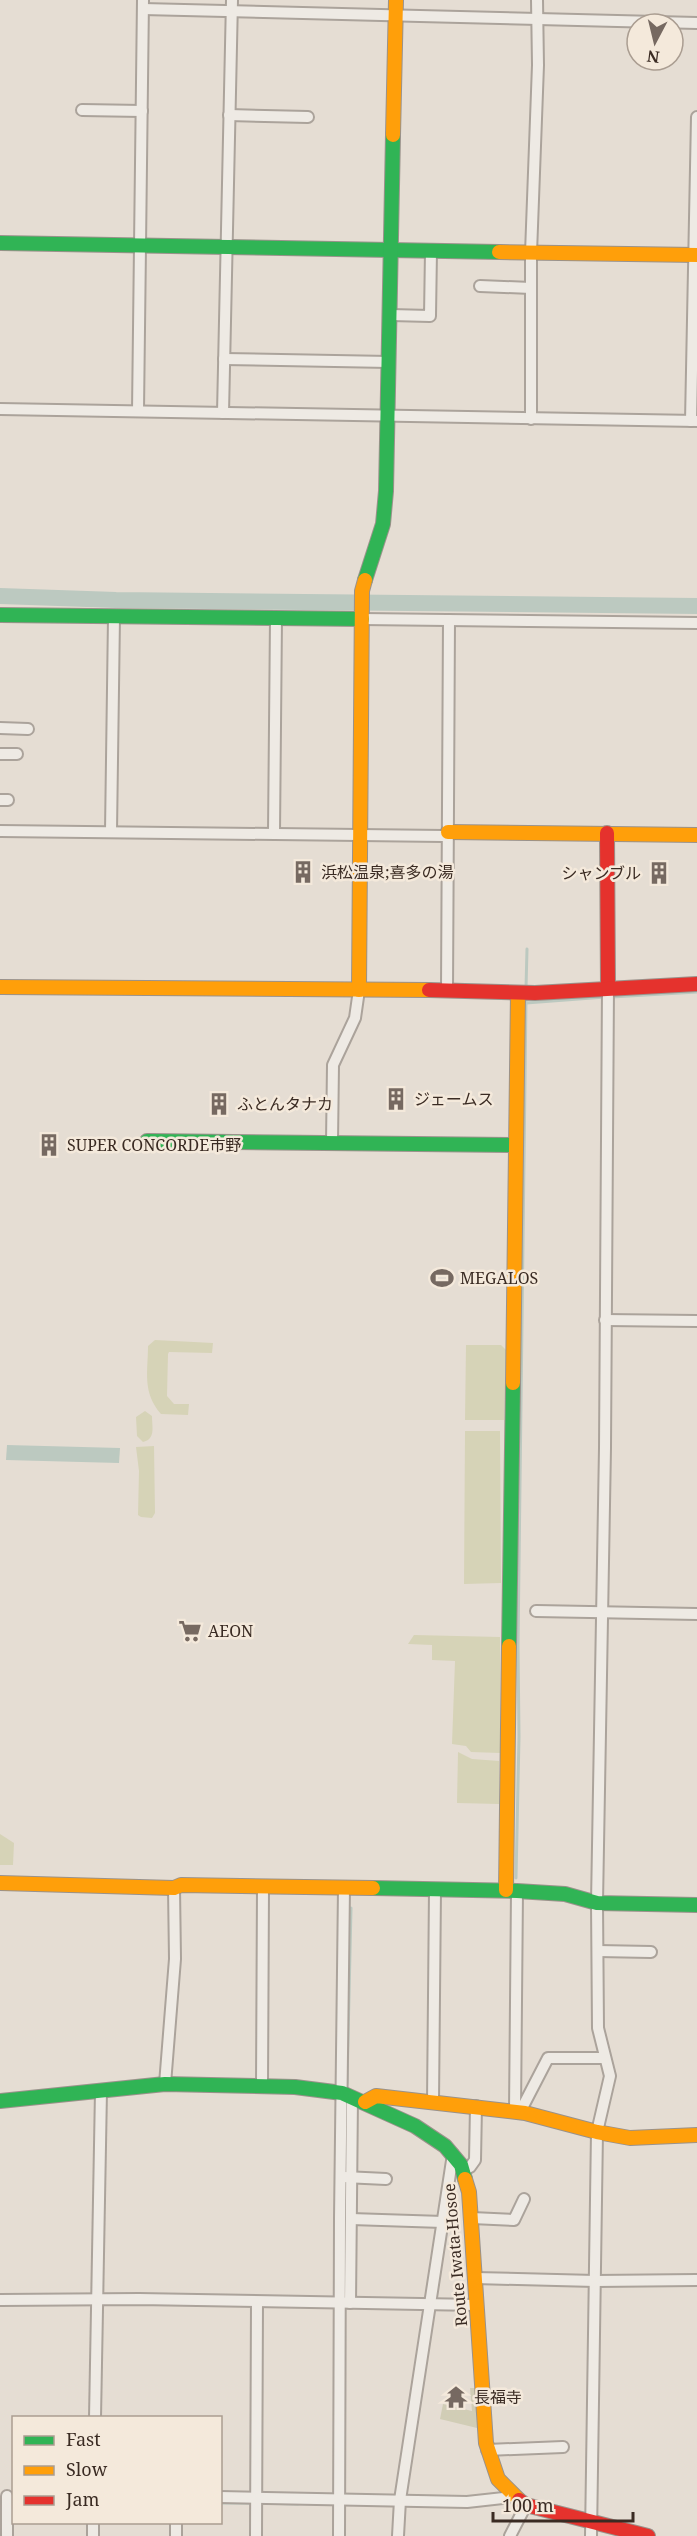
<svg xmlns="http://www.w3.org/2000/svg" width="697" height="2536" font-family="'Noto Serif','Noto Sans JP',serif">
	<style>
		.green { fill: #d6d3b7 }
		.cemetery { fill: #d1cdb6 }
		.water { fill: #bcc9c0 }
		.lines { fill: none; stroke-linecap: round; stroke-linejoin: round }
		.stream { stroke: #bcc9c0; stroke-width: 3 }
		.river { stroke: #bcc9c0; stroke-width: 16 }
		.street-casing { stroke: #aba39b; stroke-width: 14 }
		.fast-casing { stroke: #9a928b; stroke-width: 16 }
		.slow-casing { stroke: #9a928b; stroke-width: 16 }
		.jam-casing { stroke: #9a928b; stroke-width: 16 }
		.street { stroke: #eeeae4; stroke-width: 10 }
		.fast { stroke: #30b455; stroke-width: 14 }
		.slow { stroke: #ff9f0a; stroke-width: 14 }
		.jam { stroke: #e5322d; stroke-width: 14 }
		.labels { text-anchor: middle; stroke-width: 5; stroke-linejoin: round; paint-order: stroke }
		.poi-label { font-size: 16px; fill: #3a2b23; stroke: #f4e9db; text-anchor: start }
		.street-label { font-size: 16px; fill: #3a2b23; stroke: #f4e9db }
	</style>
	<rect width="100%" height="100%" fill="#e5ddd3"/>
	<g class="green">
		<path d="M155,1340L213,1343L212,1353L169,1352L168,1354L167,1396L174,1404H189L188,1415L161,1414C142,1392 148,1372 148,1346Z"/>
		<path d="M466,1345H501L506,1350L504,1420H465Z"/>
		<path d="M145,1411L152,1416C152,1427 156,1439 143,1442L137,1436L136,1417Z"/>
		<path d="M465,1431H500L501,1583L464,1584Z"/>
		<path d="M154,1446L155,1513L152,1518L141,1517L138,1515L139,1471L136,1447Z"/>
		<path d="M414,1635L500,1637V1753L471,1752L466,1746L452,1744L455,1661L432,1660V1645L408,1644Z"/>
		<path d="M458,1752L472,1759L499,1761V1804L457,1803Z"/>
		<path d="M0,1834L14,1843L13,1865H0Z"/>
	</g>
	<path class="cemetery" d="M470,2388H476L477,2428L440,2419L443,2404L472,2411Z"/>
	<path class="water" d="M7,1445L120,1448L119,1463L6,1460Z"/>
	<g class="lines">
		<g class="stream">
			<path d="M526,988L527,949"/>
			<path d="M612,997L697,992"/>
			<path d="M526,1003L605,997"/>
			<path d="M516,1878L519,1737L518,1646L526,998"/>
			<path d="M347,2083L351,1908"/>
			<path d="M220,2503H251"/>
			<path d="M261,2503L298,2504"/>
		</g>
		<path class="river" d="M0,596L116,600L697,606"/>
		<g class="street-casing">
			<g id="street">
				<path d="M143,9C328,12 512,20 697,23"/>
				<path d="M82,110L142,111"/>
				<path d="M229,115L308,117"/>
				<path d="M480,286L531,288"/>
				<path d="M391,315L430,316L431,251"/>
				<path d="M224,359L389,362"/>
				<path d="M0,409L697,421"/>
				<path d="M138,411L143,0"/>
				<path d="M223,413L232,0"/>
				<path d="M531,419V253L538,65L537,0"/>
				<path d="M691,421L697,117"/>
				<path d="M362,619L697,623"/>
				<path d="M0,728L28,729"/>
				<path d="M0,754H17"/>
				<path d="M0,800H8"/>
				<path d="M0,831L444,836L448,832"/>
				<path d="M111,831L114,617"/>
				<path d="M274,833L276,618"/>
				<path d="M447,990L449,620"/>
				<path d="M332,1142L333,1065L355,1018L359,990"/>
				<path d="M605,1320L697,1321"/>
				<path d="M536,1611L697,1614"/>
				<path d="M598,1951L651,1952"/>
				<path d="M165,2084L175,1959L174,1888"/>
				<path d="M262,2086L263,1888"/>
				<path d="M433,2102L435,1890"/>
				<path d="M515,2112L517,1891"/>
				<path d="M520,2112L548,2058H605"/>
				<path d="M463,2171L470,2167L475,2160L476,2106"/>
				<path d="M344,2177L386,2179"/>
				<path d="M472,2218L514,2220L524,2199"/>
				<path d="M351,2219L443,2222"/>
				<path d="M475,2278L595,2281L697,2280"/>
				<path d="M0,2300L139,2299L477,2305"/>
				<path d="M350,2303L352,2097"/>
				<path d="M95,2418L101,2091"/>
				<path d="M487,2450L563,2447"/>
				<path d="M220,2497L467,2502L512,2497"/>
				<path d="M7,2536V2496"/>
				<path d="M93,2536V2522"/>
				<path d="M176,2536V2522"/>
				<path d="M256,2536L257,2302"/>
				<path d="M339,2536L340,2219L344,1888"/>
				<path d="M398,2536L400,2500L453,2154"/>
				<path d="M510,2536L526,2505"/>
				<path d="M591,2536L597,2132L610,2076L598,2028L597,1903L605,1448L608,987"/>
			</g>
		</g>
		<g class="fast-casing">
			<g id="fast">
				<path d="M0,243L499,252"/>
				<path d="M365,580L383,524L386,491L393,135"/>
				<path d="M0,615L362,619"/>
				<path d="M147,1141L516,1145"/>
				<path d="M509,1646L513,1383"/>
				<path d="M373,1888L517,1891L565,1894L597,1903L697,1905"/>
				<path d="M0,2101L165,2084L295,2087L342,2093L415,2126L445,2146L461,2165L465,2179"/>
			</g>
		</g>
		<g class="slow-casing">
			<g id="slow">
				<path d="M393,135L396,0"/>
				<path d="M499,252L697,255"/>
				<path d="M448,832L697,835"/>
				<path d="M0,987L429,990"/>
				<path d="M359,990L362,591L365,580"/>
				<path d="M513,1383L518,993"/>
				<path d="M0,1883L174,1888L181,1885L373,1888"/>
				<path d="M506,1890L509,1646"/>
				<path d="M365,2102L376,2096L525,2113L597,2132L630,2138L697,2135"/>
				<path d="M465,2179L469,2192L486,2443L498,2479L519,2500"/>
			</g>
		</g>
		<g class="jam-casing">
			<g id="jam">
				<path d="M607,833L608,987"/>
				<path d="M429,990L535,993L697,984"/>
				<path d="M519,2500L526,2505L648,2536"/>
			</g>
		</g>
		<use href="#street" class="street"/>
		<use href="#fast" class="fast"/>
		<use href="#slow" class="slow"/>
		<use href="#jam" class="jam"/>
	</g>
	<defs>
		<g id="building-bare" transform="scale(1.8)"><path d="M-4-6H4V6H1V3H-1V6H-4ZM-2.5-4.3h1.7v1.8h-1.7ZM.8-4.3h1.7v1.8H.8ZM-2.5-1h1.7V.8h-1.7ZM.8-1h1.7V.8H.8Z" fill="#766961" stroke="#f4e9db" stroke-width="2.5" paint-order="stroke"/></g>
		<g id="stadium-bare" transform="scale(1.8)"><path d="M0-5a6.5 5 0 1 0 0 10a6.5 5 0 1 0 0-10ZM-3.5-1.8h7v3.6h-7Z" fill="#766961" stroke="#f4e9db" stroke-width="2.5" paint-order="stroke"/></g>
		<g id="supermarket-bare" transform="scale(1.8)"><path d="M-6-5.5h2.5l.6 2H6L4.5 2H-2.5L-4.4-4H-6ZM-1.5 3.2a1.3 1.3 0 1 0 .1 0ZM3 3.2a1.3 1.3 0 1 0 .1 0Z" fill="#766961" stroke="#f4e9db" stroke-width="2.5" paint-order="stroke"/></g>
		<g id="temple-bare" transform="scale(1.8)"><path d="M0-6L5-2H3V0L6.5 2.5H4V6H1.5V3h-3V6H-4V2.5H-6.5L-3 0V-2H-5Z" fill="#766961" stroke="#f4e9db" stroke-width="2.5" paint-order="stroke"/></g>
	</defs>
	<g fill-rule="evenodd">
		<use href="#building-bare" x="303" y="872"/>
		<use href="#building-bare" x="659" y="873"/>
		<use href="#building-bare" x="396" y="1099"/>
		<use href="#building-bare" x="219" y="1104"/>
		<use href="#building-bare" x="49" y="1145"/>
		<use href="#stadium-bare" x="442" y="1278"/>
		<use href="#supermarket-bare" x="190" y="1631"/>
		<use href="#temple-bare" x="456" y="2397"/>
	</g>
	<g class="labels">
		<g class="poi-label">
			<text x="321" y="878">浜松温泉;喜多の湯</text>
			<text x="641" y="879" text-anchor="end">シャンブル</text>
			<text x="414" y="1105">ジェームス</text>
			<text x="237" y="1110">ふとんタナカ</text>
			<text x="67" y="1151">SUPER CONCORDE市野</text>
			<text x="460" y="1284">MEGALOS</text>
			<text x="208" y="1637">AEON</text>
			<text x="474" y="2403">長福寺</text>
		</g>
		<g class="street-label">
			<text transform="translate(455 2255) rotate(-95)" y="6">Route Iwata-Hosoe</text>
		</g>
	</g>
	<rect x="12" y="2416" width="210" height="108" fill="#f4e9db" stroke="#aa9d91" stroke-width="1.5"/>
	<rect x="24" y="2436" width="30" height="9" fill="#30b455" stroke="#aa9d91" stroke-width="1.5"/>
	<text x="66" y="2446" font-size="18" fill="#3a2b23">Fast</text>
	<rect x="24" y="2466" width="30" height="9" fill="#ff9f0a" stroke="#aa9d91" stroke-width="1.5"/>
	<text x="66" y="2476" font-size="18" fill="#3a2b23">Slow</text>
	<rect x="24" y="2496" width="30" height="9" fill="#e5322d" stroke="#aa9d91" stroke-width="1.5"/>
	<text x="66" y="2506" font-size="18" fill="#3a2b23">Jam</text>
	<g transform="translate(655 42) rotate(187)"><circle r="28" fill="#f4e9db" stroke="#aa9d91" stroke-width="1.5"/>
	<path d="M0-4.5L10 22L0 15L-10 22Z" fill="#766961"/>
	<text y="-9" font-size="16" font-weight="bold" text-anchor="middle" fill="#3a2b23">N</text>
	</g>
	<path d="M493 2512v9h140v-9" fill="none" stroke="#3a2b23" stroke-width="3"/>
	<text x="502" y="2512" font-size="18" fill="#3a2b23" stroke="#f4e9db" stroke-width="4.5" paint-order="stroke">100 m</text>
</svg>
